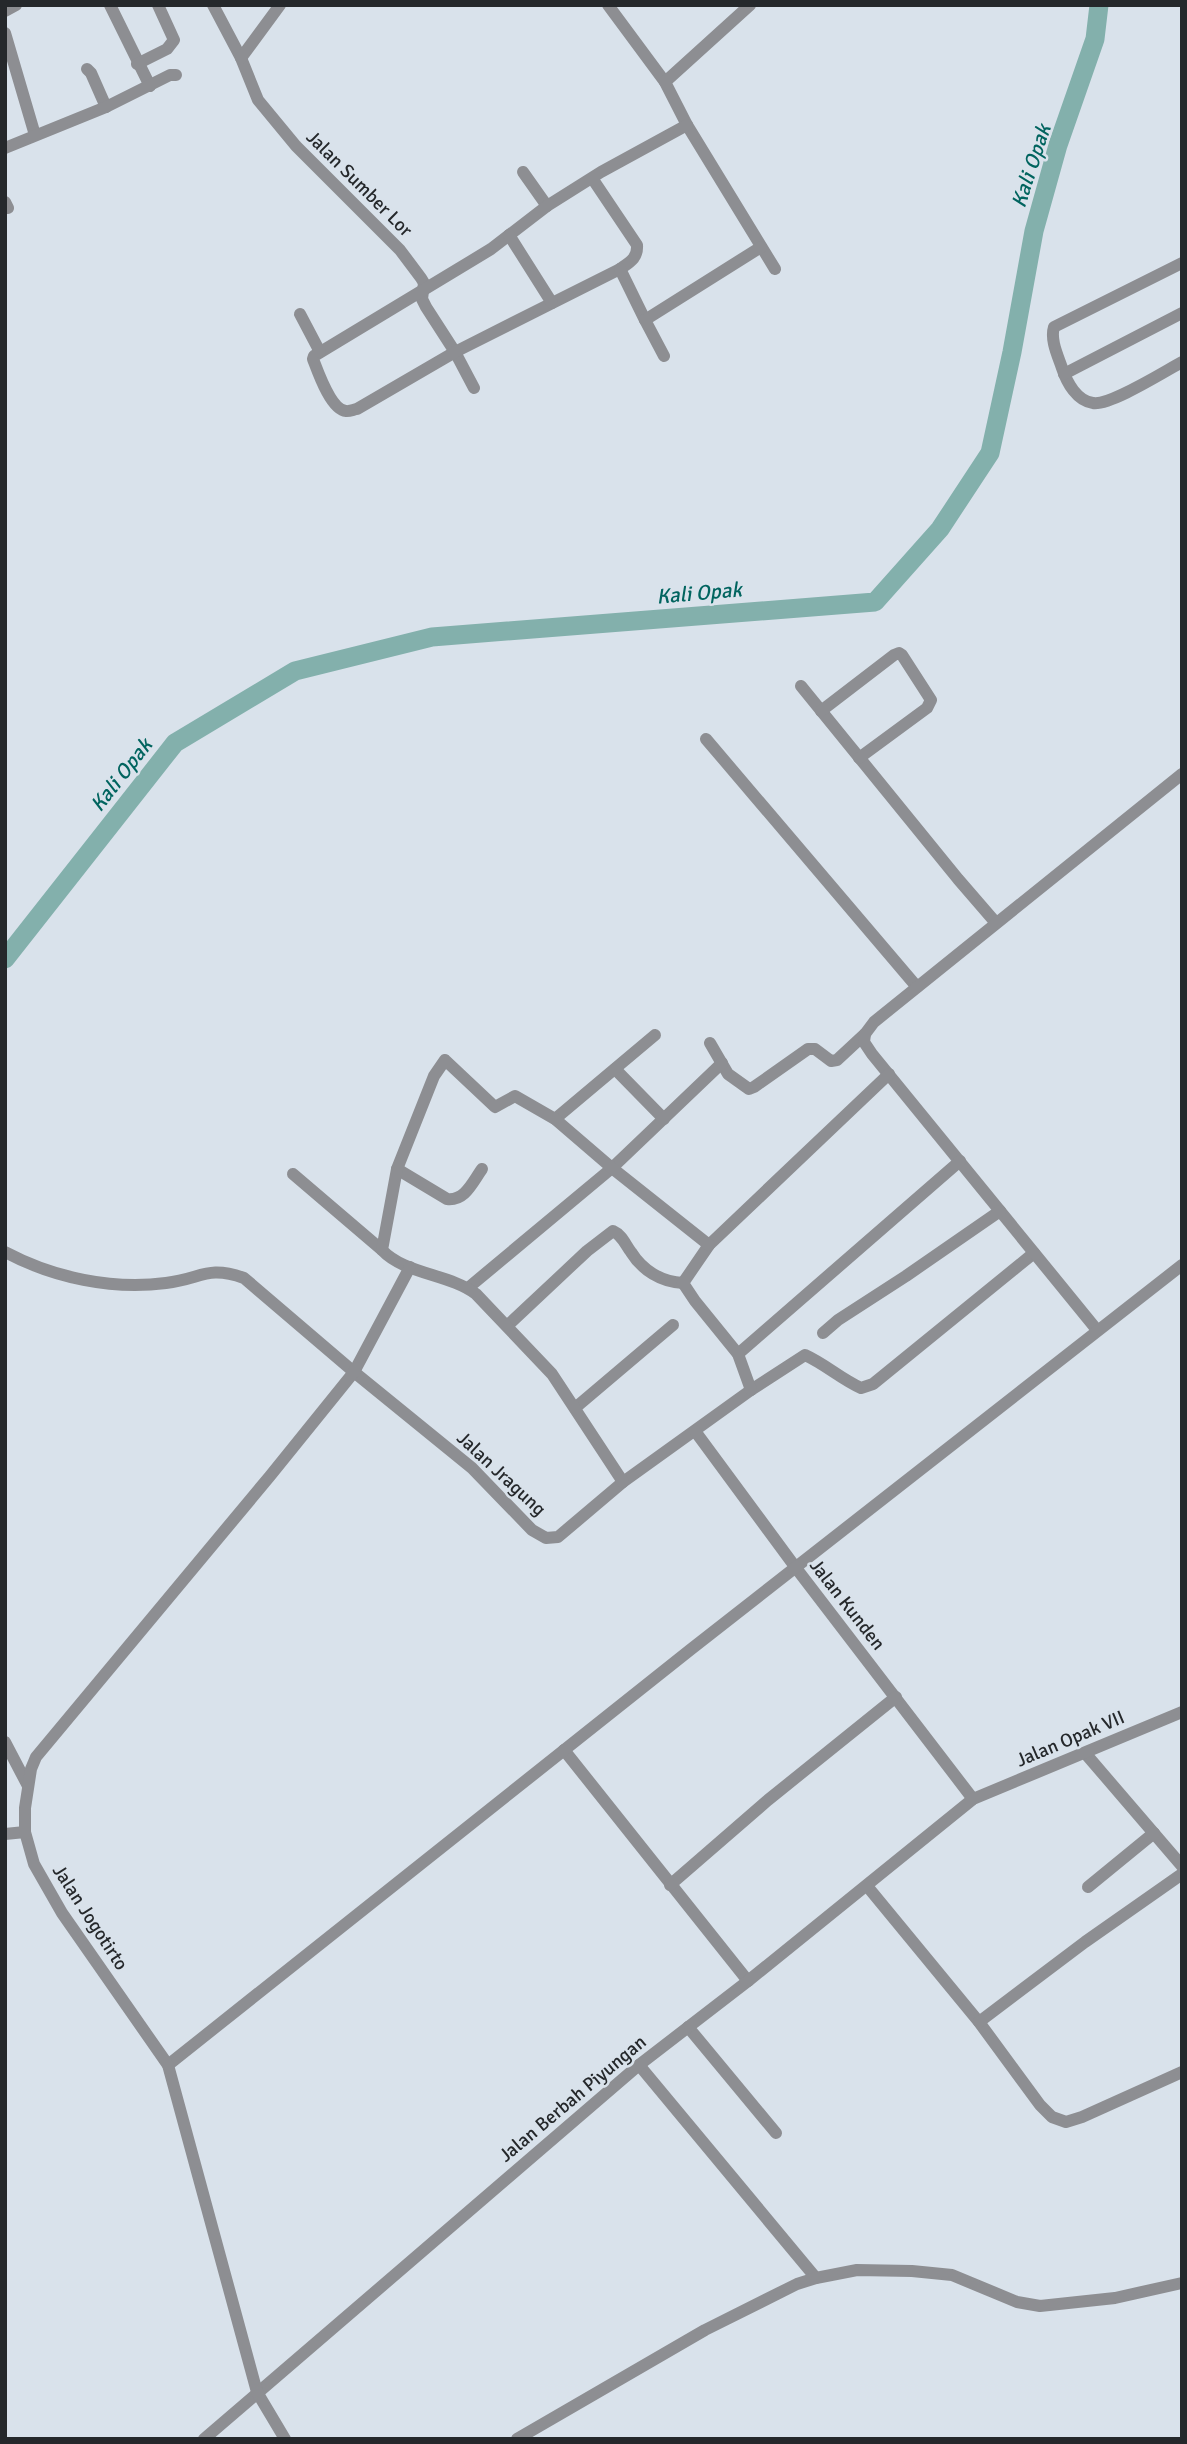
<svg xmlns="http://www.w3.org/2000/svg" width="1187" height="2444" font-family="Signika,sans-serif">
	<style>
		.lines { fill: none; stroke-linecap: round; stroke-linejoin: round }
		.river { stroke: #83b0ac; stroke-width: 19 }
		.minor { stroke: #8d8e92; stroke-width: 12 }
		.labels { text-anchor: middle; stroke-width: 5; stroke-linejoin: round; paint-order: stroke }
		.street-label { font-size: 19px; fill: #25282b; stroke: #d9e2eb }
		.water-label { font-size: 21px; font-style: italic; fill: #01645f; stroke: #d9e2eb }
	</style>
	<rect width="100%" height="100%" fill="#d9e2eb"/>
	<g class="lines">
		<path class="river" d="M5,959L175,743L295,671L432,637L875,602L940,529L990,453L1012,352L1034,231L1058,145L1095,39L1099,5"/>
		<g class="minor">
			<path d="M110,5L150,86"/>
			<path d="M213,5L241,58L258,100L296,146L400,250L421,278L424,283L422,299L426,307L455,352L474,388"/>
			<path d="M608,5L665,82"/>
			<path d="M750,5L665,82L687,125L775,269"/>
			<path d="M5,11L16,5"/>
			<path d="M5,33L35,135"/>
			<path d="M241,58L280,5"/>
			<path d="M137,64L167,49L174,40L158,5"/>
			<path d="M87,69L91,73L106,107"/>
			<path d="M5,148L106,107L170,75H176"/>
			<path d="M523,172L547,206"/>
			<path d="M592,178L637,245C638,258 630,262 620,269L455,352L357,409C355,409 348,412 346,411C331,410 318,372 313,359L314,356L491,249L547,206L601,172L687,125"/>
			<path d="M5,202L8,208"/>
			<path d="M509,235L552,303"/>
			<path d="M1182,263L1054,327C1050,340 1058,356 1062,368C1067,383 1077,401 1093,403C1110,406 1165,371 1182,362"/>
			<path d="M620,269L645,320"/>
			<path d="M300,314L320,352"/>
			<path d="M664,356L645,320L761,247"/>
			<path d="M1064,374L1182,313"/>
			<path d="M801,686L958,879L996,923"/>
			<path d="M821,711L894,655L899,653L902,655L931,700L927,708L859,758"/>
			<path d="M706,739L917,987"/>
			<path d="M710,1043L728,1074L749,1089L754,1087L808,1049H815L831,1061L837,1060L865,1034"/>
			<path d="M615,1069L664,1119"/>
			<path d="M555,1119L655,1035"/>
			<path d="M397,1169L447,1199C465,1201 472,1183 482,1169"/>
			<path d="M293,1174L382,1250"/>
			<path d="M5,1252C54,1278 112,1290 166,1283C202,1279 206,1265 244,1278L354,1372L472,1468L532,1530L546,1538L558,1537L623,1482L751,1390L805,1355C825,1364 841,1379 861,1388L873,1384L1034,1253"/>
			<path d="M468,1288L612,1168L722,1063"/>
			<path d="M507,1326L587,1251L613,1231C622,1235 625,1244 631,1252C642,1270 661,1282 683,1283"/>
			<path d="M1097,1330L872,1054L864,1042L865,1034L874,1022L1182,774"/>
			<path d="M823,1333L838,1320L906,1276L1000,1211"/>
			<path d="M738,1354L960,1161"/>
			<path d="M751,1390L738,1354L695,1301L683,1283L709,1245L889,1074"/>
			<path d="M575,1408L673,1325"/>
			<path d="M695,1431L796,1568L973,1799"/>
			<path d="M623,1482L552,1374L476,1294C450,1274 404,1274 382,1250L397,1169L434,1076L445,1060L495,1107L515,1096L555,1119L612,1168L709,1245"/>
			<path d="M5,1742L28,1786"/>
			<path d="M564,1750L748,1981"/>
			<path d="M1085,1753L1182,1866"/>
			<path d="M5,1834L25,1832"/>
			<path d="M670,1885L768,1800L896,1697"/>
			<path d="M867,1886L979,2022L1040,2105L1052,2117L1066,2122L1082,2117L1182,2072"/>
			<path d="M1088,1887L1154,1833"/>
			<path d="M979,2022L1085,1942L1182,1874"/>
			<path d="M688,2027L776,2133"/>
			<path d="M168,2065L690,1650L1182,1265"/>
			<path d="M639,2065L816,2278"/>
			<path d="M204,2439L639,2065L748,1981L973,1799L1182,1712"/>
			<path d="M285,2439L257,2392L168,2065L62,1913L34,1864L25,1832V1808L31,1769L36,1757L270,1476L354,1372L410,1267"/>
			<path d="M517,2439L705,2330L797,2284L816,2278L857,2270L912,2271L952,2275L1017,2302L1040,2306L1115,2298L1182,2283"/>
		</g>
	</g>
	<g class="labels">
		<g class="street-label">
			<text transform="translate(360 183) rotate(45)" y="7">Jalan Sumber Lor</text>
			<text transform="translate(502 1473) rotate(43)" y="7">Jalan Jragung</text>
			<text transform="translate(848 1604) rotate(52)" y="7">Jalan Kunden</text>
			<text transform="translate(1070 1738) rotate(-23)" y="7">Jalan Opak VII</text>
			<text transform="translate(91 1917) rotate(57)" y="7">Jalan Jogotirto</text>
			<text transform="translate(572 2098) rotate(-40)" y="7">Jalan Berbah Piyungan</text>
		</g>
		<g class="water-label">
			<text transform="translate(1031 166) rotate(-72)" y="7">Kali Opak</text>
			<text transform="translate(699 593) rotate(-5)" y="7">Kali Opak</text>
			<text transform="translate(121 775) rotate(-52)" y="7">Kali Opak</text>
		</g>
	</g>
	<rect width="1187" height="2444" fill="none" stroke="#25282b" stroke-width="14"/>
</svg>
